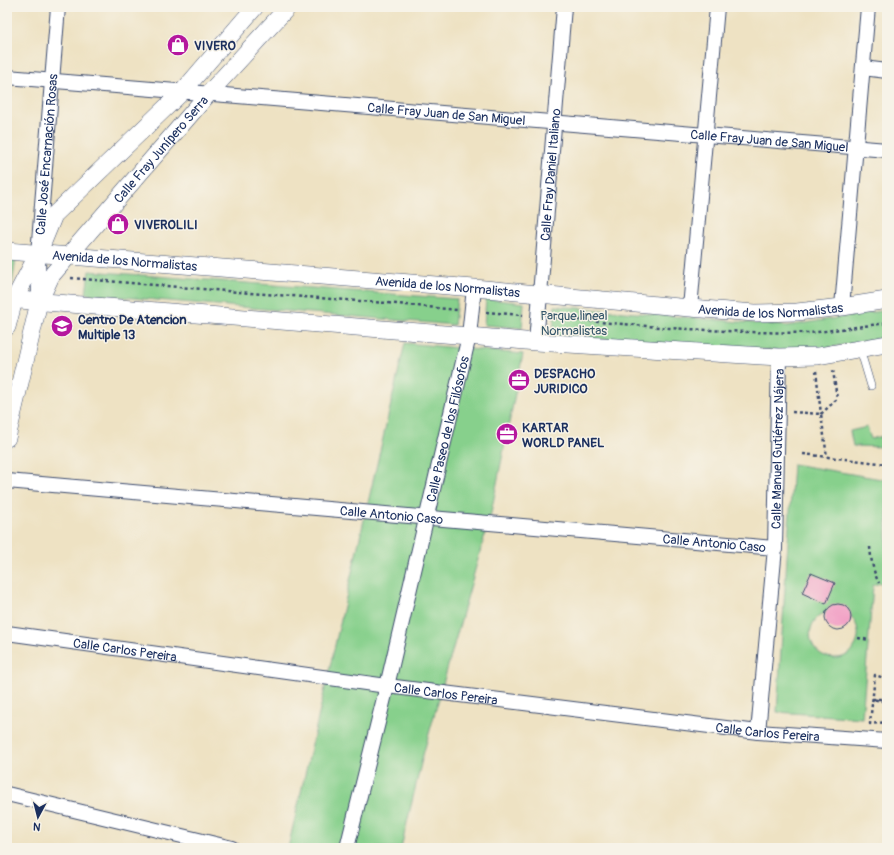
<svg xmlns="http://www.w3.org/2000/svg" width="894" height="855" font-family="Pangolin,sans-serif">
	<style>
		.green { fill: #87d08c; stroke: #518075; fill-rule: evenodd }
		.building { fill: #f2a2c6 }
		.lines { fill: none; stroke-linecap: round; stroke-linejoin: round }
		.service-casing { stroke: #3b4a6d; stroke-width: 8 }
		.minor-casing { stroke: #3b4a6d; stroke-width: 16 }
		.tertiary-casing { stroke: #3b4a6d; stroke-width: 18 }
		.path { stroke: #3b4a6d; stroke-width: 2.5; stroke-dasharray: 3 3; stroke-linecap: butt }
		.service { stroke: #fff; stroke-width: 7 }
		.minor { stroke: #fff; stroke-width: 14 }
		.tertiary { stroke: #fff; stroke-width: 17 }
		.labels { text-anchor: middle; stroke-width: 3; stroke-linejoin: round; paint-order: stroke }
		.poi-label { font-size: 13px; font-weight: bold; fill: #1b2f5e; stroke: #f7f3e8; text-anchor: start }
		.street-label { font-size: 13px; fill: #1b2f5e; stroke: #f7f3e8 }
		.park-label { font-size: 13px; fill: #36576a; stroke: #f7f3e8 }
	</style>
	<rect width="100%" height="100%" fill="#f7f3e8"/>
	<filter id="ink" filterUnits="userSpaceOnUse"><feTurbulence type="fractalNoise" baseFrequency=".025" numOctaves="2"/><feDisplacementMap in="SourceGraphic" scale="8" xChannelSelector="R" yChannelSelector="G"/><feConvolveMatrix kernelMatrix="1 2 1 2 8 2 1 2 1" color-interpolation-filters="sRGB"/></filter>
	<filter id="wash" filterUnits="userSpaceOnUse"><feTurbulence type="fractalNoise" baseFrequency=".012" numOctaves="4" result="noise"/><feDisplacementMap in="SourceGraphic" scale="16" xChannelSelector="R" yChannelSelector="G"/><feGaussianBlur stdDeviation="0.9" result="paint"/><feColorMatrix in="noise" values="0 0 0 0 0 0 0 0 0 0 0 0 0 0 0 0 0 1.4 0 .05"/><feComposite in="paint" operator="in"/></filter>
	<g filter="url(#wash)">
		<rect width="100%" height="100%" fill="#eee2c3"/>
		<g class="green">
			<path d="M7,258H16L12,285L7,284Z"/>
			<path d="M89,271L457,299L454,325L86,294Z"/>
			<path d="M486,299L524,303L522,328L484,325Z"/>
			<path d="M555,306L787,326L887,310V337L821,349L786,351L553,336Z"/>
			<path d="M405,343L523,354L491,513L423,755L401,848H288Z"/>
			<path d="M867,427L871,439L887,435V447L853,446L850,431Z"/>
			<path d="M793,464L887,480V584L884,581L873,586L862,718L777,712ZM831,611C834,611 838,611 841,611C855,615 863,632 855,646C851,653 845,658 836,658C814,659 801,633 818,617C822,614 826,612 831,611Z"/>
		</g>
		<g id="blocks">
			<g class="building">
				<path d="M811,573L835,583L826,604L802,593Z"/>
				<circle cx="838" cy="617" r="13"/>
			</g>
		</g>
	</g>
	<g filter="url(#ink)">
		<use href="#blocks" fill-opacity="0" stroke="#3b4a6d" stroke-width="1"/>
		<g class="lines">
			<g class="service-casing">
				<path id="service" d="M860,349L871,386"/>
			</g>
			<g class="minor-casing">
				<g id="minor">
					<path d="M863,68L887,71"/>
					<path id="s1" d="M7,77L887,150"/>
					<path id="s2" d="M39,301L38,254L58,7"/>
					<path d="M842,307L868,7"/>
					<path d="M690,308L717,7"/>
					<path id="s3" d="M536,342L564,7"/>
					<path id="s4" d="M7,481L775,548"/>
					<path id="s5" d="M7,633L387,686L758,732L887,741"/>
					<path id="s6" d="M758,732L775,548L779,357"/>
					<path d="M7,794L232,848"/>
					<path id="s7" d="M347,848L387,686L469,336L474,288"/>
				</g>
			</g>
			<g class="tertiary-casing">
				<g id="tertiary">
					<path id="s8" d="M7,251L474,288L690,308L755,313L797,312L842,307L887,300"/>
					<path d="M7,299L469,336L536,342L779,357L818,356L887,344"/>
					<path d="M7,327L14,300L38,254L54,215L183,91L255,7"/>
					<path id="s9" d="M7,438L39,302L51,276L209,93L288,7"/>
				</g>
			</g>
			<g class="path">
				<path d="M71,278L237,292L387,303L457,310"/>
				<path d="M486,312L523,315"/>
				<path d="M554,318L669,328L746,332L810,333L887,323"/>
				<path d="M816,371L821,414"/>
				<path d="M792,412L821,414L827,457"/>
				<path d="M821,414L837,399L833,370"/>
				<path d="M803,454L887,464"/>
				<path d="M870,547C871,559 873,572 879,583"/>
				<path d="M858,638L869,640"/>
				<path d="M887,679L875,675L870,724L887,722"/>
				<path d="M887,699H872L887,702"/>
			</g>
			<use href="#service" class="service"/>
			<use href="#minor" class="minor"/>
			<use href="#tertiary" class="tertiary"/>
		</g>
	</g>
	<defs>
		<g id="shop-disc" transform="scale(1.15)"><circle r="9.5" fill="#b5179e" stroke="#f7f3e8"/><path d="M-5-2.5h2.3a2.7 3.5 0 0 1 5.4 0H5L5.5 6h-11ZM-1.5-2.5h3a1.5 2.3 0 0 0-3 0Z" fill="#fff"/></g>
		<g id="school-disc" transform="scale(1.15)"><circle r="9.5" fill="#b5179e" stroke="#f7f3e8"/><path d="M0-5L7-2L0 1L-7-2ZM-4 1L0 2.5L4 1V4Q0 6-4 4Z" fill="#fff"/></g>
		<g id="office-disc" transform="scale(1.15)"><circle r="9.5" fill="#b5179e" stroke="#f7f3e8"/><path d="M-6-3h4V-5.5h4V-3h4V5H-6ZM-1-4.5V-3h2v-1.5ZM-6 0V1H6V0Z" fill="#fff"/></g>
	</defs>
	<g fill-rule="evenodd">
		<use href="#shop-disc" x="178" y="45"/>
		<use href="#shop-disc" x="118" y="224"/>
		<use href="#school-disc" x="62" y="326"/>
		<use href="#office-disc" x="519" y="380"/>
		<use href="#office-disc" x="507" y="434"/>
	</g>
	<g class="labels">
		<g class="poi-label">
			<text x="194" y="50">VIVERO</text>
			<text x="134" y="229">VIVEROLILI</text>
			<text x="78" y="324">Centro De Atencion<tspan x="78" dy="15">Multiple 13</tspan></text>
			<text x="534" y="378">DESPACHO<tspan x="534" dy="15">JURIDICO</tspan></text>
			<text x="522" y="432">KARTAR<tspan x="522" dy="15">WORLD PANEL</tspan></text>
		</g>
		<g class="street-label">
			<text dy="5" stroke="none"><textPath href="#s1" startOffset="441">Calle Fray Juan de San Miguel</textPath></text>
			<text dy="5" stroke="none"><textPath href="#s1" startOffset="765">Calle Fray Juan de San Miguel</textPath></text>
			<text dy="5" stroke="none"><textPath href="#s9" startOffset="336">Calle Fray Junípero Serra</textPath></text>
			<text dy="5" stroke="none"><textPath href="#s2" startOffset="147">Calle José Encarnación Rosas</textPath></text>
			<text dy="5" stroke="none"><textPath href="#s3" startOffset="168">Calle Fray Daniel Italiano</textPath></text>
			<text dy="5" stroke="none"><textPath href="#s8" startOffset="118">Avenida de los Normalistas</textPath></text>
			<text dy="5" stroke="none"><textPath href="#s8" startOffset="442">Avenida de los Normalistas</textPath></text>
			<text dy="5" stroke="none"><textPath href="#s8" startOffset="766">Avenida de los Normalistas</textPath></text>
			<text dy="5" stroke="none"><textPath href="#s7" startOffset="431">Calle Paseo de los Filósofos</textPath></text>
			<text dy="5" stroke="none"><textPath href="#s6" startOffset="284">Calle Manuel Gutiérrez Nájera</textPath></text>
			<text dy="5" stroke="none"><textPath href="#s4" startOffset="386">Calle Antonio Caso</textPath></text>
			<text dy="5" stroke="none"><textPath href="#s4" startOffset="710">Calle Antonio Caso</textPath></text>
			<text dy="5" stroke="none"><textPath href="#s5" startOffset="119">Calle Carlos Pereira</textPath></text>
			<text dy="5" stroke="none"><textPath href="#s5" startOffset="443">Calle Carlos Pereira</textPath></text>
			<text dy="5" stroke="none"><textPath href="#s5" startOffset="767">Calle Carlos Pereira</textPath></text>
		</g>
		<g class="park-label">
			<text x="574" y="320">Parque lineal<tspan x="574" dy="15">Normalistas</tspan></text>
		</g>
	</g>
	<rect width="894" height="855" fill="none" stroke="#f7f3e8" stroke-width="24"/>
	<g transform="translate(38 817) rotate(187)" stroke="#f7f3e8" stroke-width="3" paint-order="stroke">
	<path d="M0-3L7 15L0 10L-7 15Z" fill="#1b2f5e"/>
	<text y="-6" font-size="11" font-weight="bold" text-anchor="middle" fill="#1b2f5e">N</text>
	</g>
</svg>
